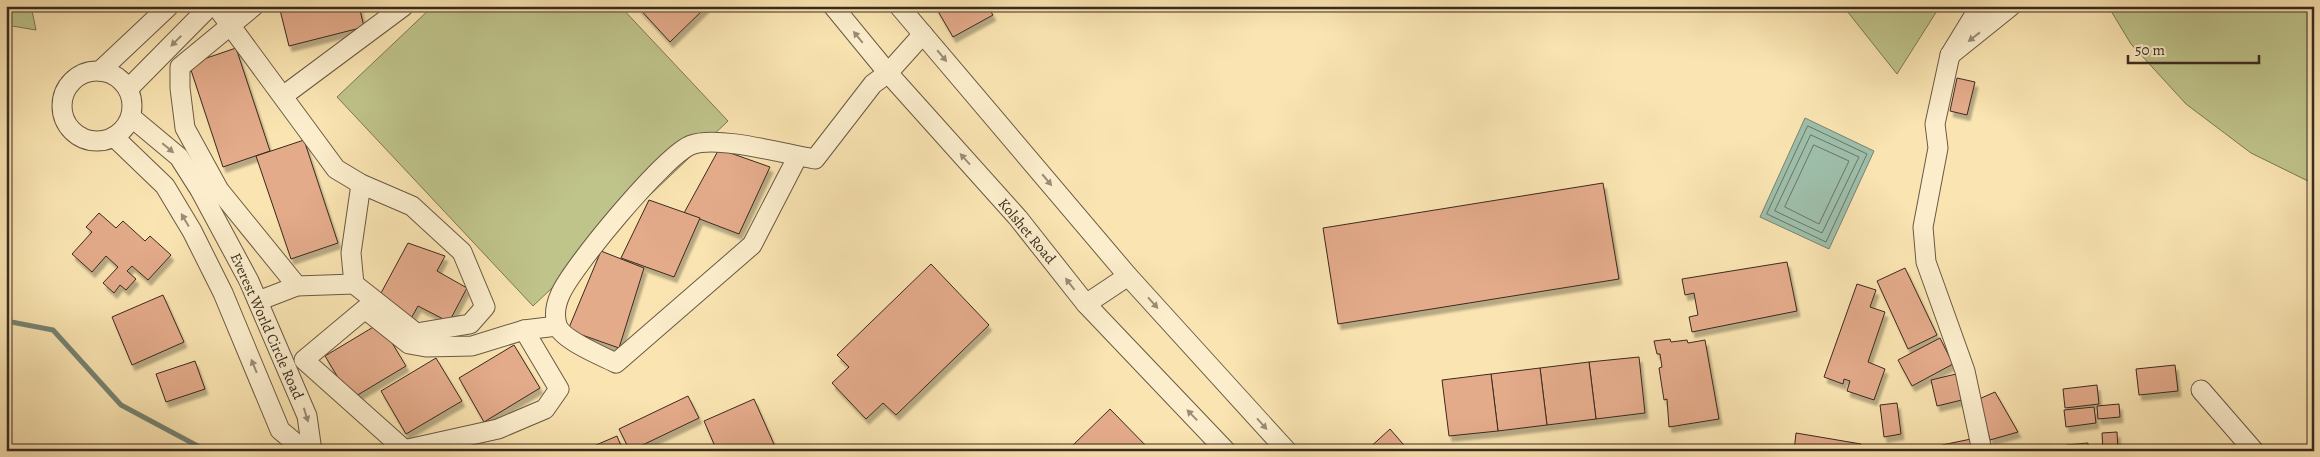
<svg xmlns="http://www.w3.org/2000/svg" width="2320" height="457" font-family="Alegreya,serif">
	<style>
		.green { fill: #bfc48b; stroke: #7c7755 }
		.water { fill: #9ebfab; stroke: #768373 }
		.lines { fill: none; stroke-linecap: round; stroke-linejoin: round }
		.shore { stroke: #6c7465; stroke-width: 1 }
		.stream { stroke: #768373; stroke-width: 5 }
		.building { fill: #e4ab8b; stroke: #3a2a1f; filter: url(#shadow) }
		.minor-casing { stroke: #6a5944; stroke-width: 21 }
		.minor { stroke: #fceecd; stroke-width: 19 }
		.oneway { fill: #9b8c76 }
		.labels { text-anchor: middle; stroke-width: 5; stroke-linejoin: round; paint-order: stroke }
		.street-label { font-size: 15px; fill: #3a2a1f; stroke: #fceecd }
	</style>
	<defs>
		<filter id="shadow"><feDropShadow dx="3" dy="5.5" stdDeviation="1" flood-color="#0004"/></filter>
	</defs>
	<rect width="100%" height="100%" fill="#fae5b2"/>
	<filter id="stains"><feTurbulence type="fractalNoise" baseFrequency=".004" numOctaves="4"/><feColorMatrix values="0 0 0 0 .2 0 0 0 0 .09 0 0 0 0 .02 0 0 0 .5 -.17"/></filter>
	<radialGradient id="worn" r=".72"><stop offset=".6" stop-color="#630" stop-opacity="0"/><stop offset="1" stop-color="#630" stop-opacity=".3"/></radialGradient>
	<g class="green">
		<path d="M6,6H31L36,30L6,25Z"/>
		<path d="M433,6H620L728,121L533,306L337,97Z"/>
		<path d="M1843,6H1940L1897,74Z"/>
		<path d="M2108,6H2314V184L2251,153L2186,104L2131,44Z"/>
	</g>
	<path class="water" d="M1805,118L1874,151L1829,249L1760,217Z"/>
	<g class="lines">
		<g class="shore">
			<path d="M1808,126L1867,154L1826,242L1767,214Z"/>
			<path d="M1811,135L1859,157L1822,233L1775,211Z"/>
			<path d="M1814,145L1849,161L1819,224L1785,207Z"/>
		</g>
		<path class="stream" d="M6,321L53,330L121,405L207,451"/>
	</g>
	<g class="building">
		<path d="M279,6H359L364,27L289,46Z"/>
		<path d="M637,6H707L670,42Z"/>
		<path d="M935,6H987L993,15L953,37Z"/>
		<path d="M236,48L270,151L223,167L189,64Z"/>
		<path d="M1957,78L1975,82L1967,115L1950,111Z"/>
		<path d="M304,140L338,243L291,259L256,156Z"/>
		<path d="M719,149L770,167L739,234L684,213Z"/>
		<path d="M1603,183L1619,279L1338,324L1323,228Z"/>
		<path d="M649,200L700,218L674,277L621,258Z"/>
		<path d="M99,213L116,228L123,221L145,241L150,236L171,255L148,280L132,266L127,271L136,279L126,290L120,285L114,293L103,283L118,267L106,256L92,272L72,254L92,232L86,227Z"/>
		<path d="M408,243L445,256L437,271L467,288L449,322L418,306L409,322L381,293Z"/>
		<path d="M601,251L644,268L619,348L568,330Z"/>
		<path d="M1787,262L1797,311L1692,332L1689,317L1698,315L1694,293L1685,295L1682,279Z"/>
		<path d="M931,264L989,325L896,415L883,403L866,419L832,383L849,367L837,355Z"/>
		<path d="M1905,268L1937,335L1908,349L1877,281Z"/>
		<path d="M1857,284L1876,290L1870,307L1885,312L1868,362L1885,369L1874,400L1847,391L1850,381L1844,379L1843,384L1824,377Z"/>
		<path d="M163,295L184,342L132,365L112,317Z"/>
		<path d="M380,323L406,366L351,399L325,356Z"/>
		<path d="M1940,338L1953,364L1912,386L1898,360Z"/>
		<path d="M1670,339L1671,342L1687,340L1688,343L1705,340L1719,419L1669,427L1667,399L1664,400L1659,368L1662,367L1660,354H1657L1654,341Z"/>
		<path d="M514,345L540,388L484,422L459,378Z"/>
		<path d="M1639,357L1645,413L1596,419L1589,362Z"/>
		<path d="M436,358L462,401L406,434L381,391Z"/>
		<path d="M195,361L205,389L166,402L156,374Z"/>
		<path d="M1589,362L1596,419L1547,425L1540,368Z"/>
		<path d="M2175,365L2178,391L2139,395L2136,369Z"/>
		<path d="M1540,368L1547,425L1498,431L1491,374Z"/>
		<path d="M1491,374L1498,431L1449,436L1442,380Z"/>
		<path d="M1956,374L1962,400L1937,406L1931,380Z"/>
		<path d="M2097,385L2099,404L2065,408L2063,389Z"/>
		<path d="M1995,392L2018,432L1990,440L1979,399Z"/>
		<path d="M688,396L699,418L630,451L619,429Z"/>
		<path d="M754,399L777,451H717L704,421Z"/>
		<path d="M1897,403L1901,434L1884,437L1880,405Z"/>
		<path d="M2119,404L2120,417L2098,419L2097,406Z"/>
		<path d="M2094,407L2096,423L2066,427L2064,410Z"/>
		<path d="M1110,409L1151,451H1074L1071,447Z"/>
		<path d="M1390,429L1409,451H1366Z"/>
		<path d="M2117,432L2118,451H2103L2102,433Z"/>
		<path d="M1796,433L1861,444L1860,451H1794Z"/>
		<path d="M617,436L623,451H582Z"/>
		<path d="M1971,439L1973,451H1943L1942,445Z"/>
		<path d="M2088,443V451H2067L2066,445Z"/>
	</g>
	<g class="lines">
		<g class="minor-casing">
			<g id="minor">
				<path d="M216,6L336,169L361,184L412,206L462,252L485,307L470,324L416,333L354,284L351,253L361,184"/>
				<path d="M254,6L180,67V88L185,128L219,190L297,286"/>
				<path d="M833,6L888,73L1018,218L1086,304L1226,451"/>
				<path d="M899,6L1128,276L1287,451"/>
				<path d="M1980,6L1950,55L2011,6"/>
				<path d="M1950,55L1935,124L1938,148L1923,227L1926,262L1965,371L1982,451"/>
				<circle cx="97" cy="106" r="35"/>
				<path d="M100,71L169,6"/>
				<path d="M128,89L210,6"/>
				<path d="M283,96L404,6"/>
				<path d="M131,117L179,157L200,190L249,281L307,416L312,451"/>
				<path d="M114,137L165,186L192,231L223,293L280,430L305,451"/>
				<path d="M798,156L752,245L616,363C602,356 562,340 557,325C554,315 556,304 560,295C571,268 665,155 691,145C718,135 784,154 815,159L873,84L888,73L923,34"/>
				<path d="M258,301L297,286L354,284"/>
				<path d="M1086,304L1128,276"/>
				<path d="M2201,390L2254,451"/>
				<path d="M399,451L498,429L545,409L559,389L524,330"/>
				<path d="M406,451L304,360L365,309L409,344L426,347L472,346L524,330L557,326"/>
			</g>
		</g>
		<use href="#minor" class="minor"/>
	</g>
	<defs><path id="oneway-solid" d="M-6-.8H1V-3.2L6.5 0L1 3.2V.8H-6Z" transform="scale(1.25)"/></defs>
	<g class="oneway">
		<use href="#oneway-solid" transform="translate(858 37) rotate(-129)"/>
		<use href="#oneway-solid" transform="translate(1974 37) rotate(142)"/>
		<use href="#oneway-solid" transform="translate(176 41) rotate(135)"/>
		<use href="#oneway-solid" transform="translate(942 56) rotate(50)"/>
		<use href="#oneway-solid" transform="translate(168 148) rotate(40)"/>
		<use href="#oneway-solid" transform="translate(965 159) rotate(-132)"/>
		<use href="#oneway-solid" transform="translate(1047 180) rotate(50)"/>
		<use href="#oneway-solid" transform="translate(185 220) rotate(-121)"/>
		<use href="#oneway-solid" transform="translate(1070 284) rotate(-128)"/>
		<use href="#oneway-solid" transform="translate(1153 303) rotate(48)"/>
		<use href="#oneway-solid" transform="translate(254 366) rotate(-112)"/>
		<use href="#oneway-solid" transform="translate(306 415) rotate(73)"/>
		<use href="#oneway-solid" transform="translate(1192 415) rotate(-134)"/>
		<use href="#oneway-solid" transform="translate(1262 424) rotate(48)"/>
	</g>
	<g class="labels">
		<g class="street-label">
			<text transform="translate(1027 231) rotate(50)" y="5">Kolshet Road</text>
			<text transform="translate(267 326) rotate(66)" y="5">Everest World Circle Road</text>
		</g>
	</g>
	<rect width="2320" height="457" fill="none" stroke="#fae5b2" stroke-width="25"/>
	<rect x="8" y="8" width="2305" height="442" fill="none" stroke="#3a2a1f" stroke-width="2.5"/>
	<rect x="12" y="12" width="2295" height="432" fill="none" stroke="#3a2a1f"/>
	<path d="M2128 55v8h131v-8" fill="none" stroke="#3a2a1f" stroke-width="2.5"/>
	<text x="2135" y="55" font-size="15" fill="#3a2a1f" stroke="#fceecd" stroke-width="4" paint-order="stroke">50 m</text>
	<rect width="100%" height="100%" filter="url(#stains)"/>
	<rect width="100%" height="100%" fill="url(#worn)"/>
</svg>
